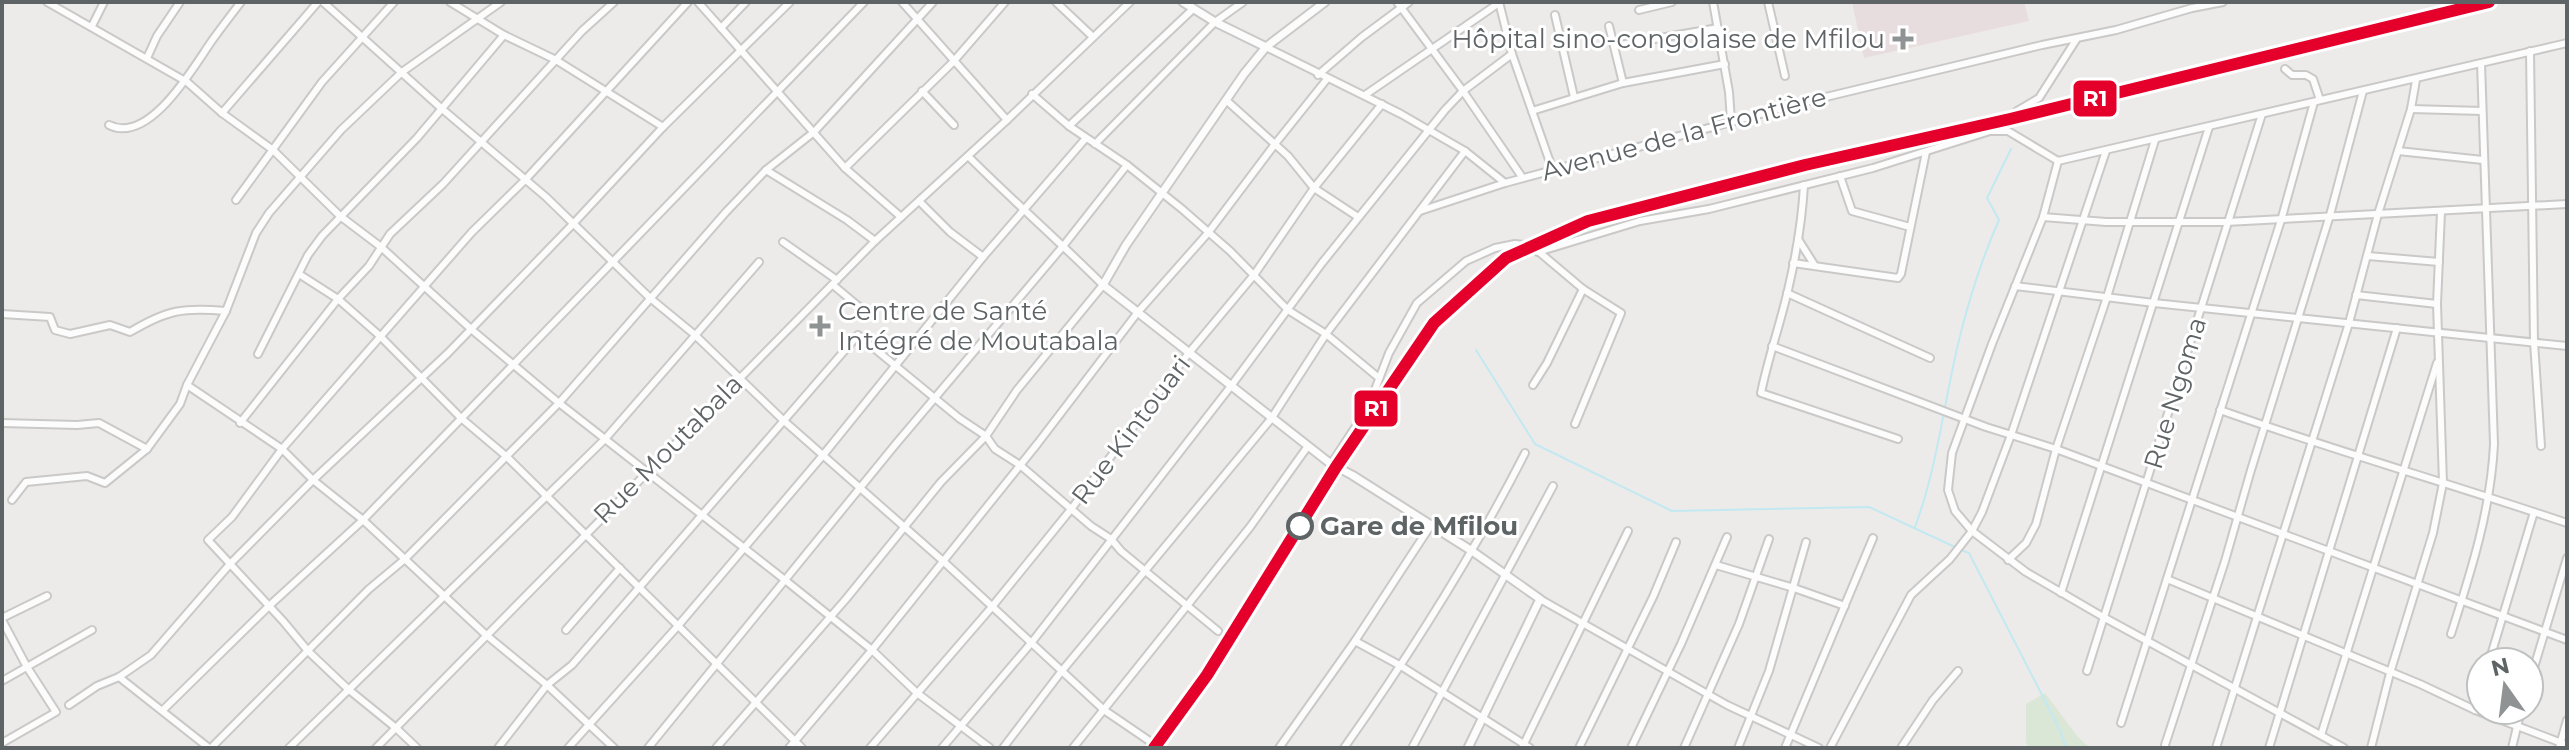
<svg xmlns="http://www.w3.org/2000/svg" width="2569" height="750" font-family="Montserrat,sans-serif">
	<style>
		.medical { fill: #e8ddde }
		.green { fill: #dbe7d6 }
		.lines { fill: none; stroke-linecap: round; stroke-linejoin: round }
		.stream { stroke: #c2e9f2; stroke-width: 2 }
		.minor-casing { stroke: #cac9c8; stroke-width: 10 }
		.tertiary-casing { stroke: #cac9c8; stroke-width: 11 }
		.minor { stroke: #fcfcfc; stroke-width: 6 }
		.tertiary { stroke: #fcfcfc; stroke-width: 7 }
		.rail-1-casing { stroke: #fff; stroke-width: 18 }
		.rail-1 { stroke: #e4002b; stroke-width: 12 }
		.poi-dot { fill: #909393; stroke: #fff; stroke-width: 3 }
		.stop-dot { fill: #fff; stroke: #5e6365; stroke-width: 4 }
		.labels { text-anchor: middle; stroke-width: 6; stroke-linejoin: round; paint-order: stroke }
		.poi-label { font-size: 26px; fill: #5e6365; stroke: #fff; text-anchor: end }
		.street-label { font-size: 26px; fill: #5e6365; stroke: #fff }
		.stop-label { font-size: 26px; font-weight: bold; fill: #5e6365; stroke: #fff; text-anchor: start }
		.line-badge { stroke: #fff; stroke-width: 3 }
		.badge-label { font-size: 22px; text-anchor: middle; font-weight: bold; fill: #fff }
	</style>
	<rect width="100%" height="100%" fill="#edebe9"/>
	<path class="medical" d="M1852,2H2024L2029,21L1864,58Z"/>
	<path class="green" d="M2045,693L2078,737L2090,748H2029L2026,742V704Z"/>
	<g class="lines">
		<g class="stream">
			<path d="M1476,350L1535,444L1672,511L1869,507L1955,547"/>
			<path d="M1915,527C1938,465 1944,400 1960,336C1970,296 1982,258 1999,220L1987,198L2011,149"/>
			<path d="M1961,550L1969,553L2060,730L2066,748"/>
		</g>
		<g class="minor-casing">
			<g id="minor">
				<path d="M47,2L187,82L222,113L273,150L340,216L381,247L471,329L559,403L785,580L872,650L917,693L990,748"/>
				<path d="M323,2L441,108L546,197L650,298L695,335L783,420L943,561L1104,710L1148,740"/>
				<path d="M450,2L504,35L556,60L663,127"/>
				<path d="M698,2L845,168L901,217"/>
				<path d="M902,2L1007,120"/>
				<path d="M1056,2L1093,37"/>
				<path d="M1397,2L1463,91L1522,177"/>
				<path d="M1499,2L1512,54L1552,168"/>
				<path d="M1713,2L1729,92L1731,121"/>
				<path d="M1768,2L1785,76"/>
				<path d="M1639,10L1672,2"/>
				<path d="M1555,15L1574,97"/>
				<path d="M92,26L104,2"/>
				<path d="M1609,26L1623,83"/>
				<path d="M721,28L746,2"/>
				<path d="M1614,46L1718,28"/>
				<path d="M1266,47L1401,114L1465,151L1505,183L1805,102L2042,45L2116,30L2192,8L2223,2"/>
				<path d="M2530,51L2534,342L2541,446"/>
				<path d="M147,58L157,36L180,2"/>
				<path d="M2285,69L2292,75H2306L2313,79L2320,100"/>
				<path d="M1318,75L1362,37L1409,2"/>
				<path d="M922,91L954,125"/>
				<path d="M1032,94L1069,126L1127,165L1182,209L1230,251L1288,310L1326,334L1379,378"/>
				<path d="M1365,95L1499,3"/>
				<path d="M1226,100L1288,156L1314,188L1358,217"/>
				<path d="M2411,109L2482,111"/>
				<path d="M1532,111L1623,83L1725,64"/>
				<path d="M222,113L318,2"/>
				<path d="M109,125C149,145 193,68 211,42C221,28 231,15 241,2"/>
				<path d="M1069,126L1193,9"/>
				<path d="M2002,130L2017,111L2039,98L2076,40"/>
				<path d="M1095,144L1215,22L1243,2"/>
				<path d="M2398,151L2483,160"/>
				<path d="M2058,161L2043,217L1992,344L1952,453L1948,490L1955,511L1972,531L2026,572L2105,618L2344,748"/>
				<path d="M845,168L953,62L1005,2"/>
				<path d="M766,170L847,220L875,241"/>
				<path d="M1840,176L1852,211L1910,227"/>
				<path d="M1804,185C1802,221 1796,256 1788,290C1780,325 1768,358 1761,393L1898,439"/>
				<path d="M236,200L322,82L394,2"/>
				<path d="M919,201L950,232L983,257"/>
				<path d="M1420,211L1505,183"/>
				<path d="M2043,217L2106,222H2226L2567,204"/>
				<path d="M1798,239L1815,266"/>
				<path d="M783,242L837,280"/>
				<path d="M1538,252L1640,221L1709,209L1873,168L1990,131H2008L2058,161L2567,43"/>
				<path d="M2368,256L2439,262"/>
				<path d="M1793,263L1898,278L1901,274L1926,152"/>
				<path d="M299,274L338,299L380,336L461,418L506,456L802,748"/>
				<path d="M833,285L869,315"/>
				<path d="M2015,286L2154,303L2567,346"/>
				<path d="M1787,293L1930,358"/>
				<path d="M2356,295L2437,304"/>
				<path d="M2,314L50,317L55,330L70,334L110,325L130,332C167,310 183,307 226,311"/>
				<path d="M1772,346L1986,427L2056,449L2567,640"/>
				<path d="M258,354L308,255L322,236L417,138L504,35"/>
				<path d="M187,385L282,449L313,480L363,520L485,634L547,685L614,748"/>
				<path d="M1533,385L1547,363L1583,289"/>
				<path d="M2220,410C2335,451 2452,484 2567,523"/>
				<path d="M2,423L77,425L99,423L147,449"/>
				<path d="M240,423L338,299L369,266L390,234L443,184L582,31L614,2"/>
				<path d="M1331,464L1368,408L1389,353L1417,303L1466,261L1495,248L1515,244L1532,246L1583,289L1621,313L1575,424"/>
				<path d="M12,500L26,482L87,476L105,483L147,449L180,404L187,385L226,311L256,233L269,213L341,130L402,72L501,2"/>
				<path d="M2008,560L2026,543L2036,524L2056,449L2107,297L2155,140"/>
				<path d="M1716,565L1794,588L1845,606"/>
				<path d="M2167,579L2420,684L2475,710L2567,745"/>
				<path d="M2061,593L2209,127"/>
				<path d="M1540,599L1727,705L1819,748"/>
				<path d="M2,618L47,596"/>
				<path d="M2,620L27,667L56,712L2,743"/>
				<path d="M566,630L620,568"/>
				<path d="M2451,634C2471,572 2491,509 2494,444L2481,63"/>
				<path d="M1355,641L1401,666L1530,748"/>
				<path d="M2489,662L2534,512"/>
				<path d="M2087,671L2262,114"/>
				<path d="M119,677L209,748"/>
				<path d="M2,681L92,630"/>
				<path d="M2529,684L2567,558"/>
				<path d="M69,705L97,686L119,677L151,655L230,564L313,480L448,353L573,224L663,127L790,2"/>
				<path d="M163,710L269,606L363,520L864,2"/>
				<path d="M2475,710L2481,690"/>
				<path d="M2121,723L2282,217L2314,102"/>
				<path d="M2321,735L2437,363"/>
				<path d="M2165,745L2225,561L2251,470L2330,215L2363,91"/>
				<path d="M211,748L369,589L405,559L559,403L726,212L766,170L814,132L933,2"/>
				<path d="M289,748L605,439L759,262"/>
				<path d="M376,748L875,241L1007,120L1130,2"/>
				<path d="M417,748L396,728L348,689L308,651L283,621L208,540L232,517L282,449L472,232L526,179L688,2"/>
				<path d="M498,748L547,685L572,665L858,335L959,418L986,436L995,449L1020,465L1091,526L1111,539L1121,551L1218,631"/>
				<path d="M568,748L677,627L824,454L983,257L1086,138"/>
				<path d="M648,748L895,445L1064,245L1127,165"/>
				<path d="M716,748L846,599L941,482L986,436L1017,390L1103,285C1059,241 1012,200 968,156"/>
				<path d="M789,748L872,650L1038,443L1138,312L1208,233L1275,144L1327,79"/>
				<path d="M870,748L991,608L1072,508L1188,354L1254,275L1314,188L1382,104"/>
				<path d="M942,748L1032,642L1231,386L1322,263L1445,110L1463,91L1512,54"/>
				<path d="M1003,748L1061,672L1271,419L1326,334L1465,151"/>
				<path d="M1073,748L1250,527L1308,446"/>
				<path d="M1279,748L1355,641L1431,525"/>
				<path d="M1344,748C1411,653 1472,557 1525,453"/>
				<path d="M1412,748L1553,486"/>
				<path d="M1522,748L1628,531"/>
				<path d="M1579,748L1653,597L1676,542"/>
				<path d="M1631,748L1681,644L1727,537"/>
				<path d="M1684,748L1739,624L1769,539"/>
				<path d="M1738,748L1769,671L1806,542"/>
				<path d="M1785,748L1873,538"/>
				<path d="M1830,748L1911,595L1950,559L1972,531L1982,512L2011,435L2106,151"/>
				<path d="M1901,748L1933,700L1958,671"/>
				<path d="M2216,748L2349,323L2378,214L2411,109L2416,80"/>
				<path d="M2269,748L2397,328"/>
				<path d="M2371,748L2390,673L2433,533L2443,483L2437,304L2441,212"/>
				<path d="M2512,748L2521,710"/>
				<path d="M2559,748L2567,720"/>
			</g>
		</g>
		<g class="tertiary-casing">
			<g id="tertiary">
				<path d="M1183,2L1215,22L1266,47"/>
				<path d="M1325,2L1266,47L1244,74L1126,245L1103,285L1331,464L1352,475L1472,551L1540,599L1468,748"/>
			</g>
		</g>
		<use href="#minor" class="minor"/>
		<use href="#tertiary" class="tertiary"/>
		<g class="rail-1-casing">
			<path id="rail-1" d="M1154,748L1207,675L1336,467L1434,323L1506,258L1588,221L1805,165L2010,119L2489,2"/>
		</g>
		<use href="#rail-1" class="rail-1"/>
	</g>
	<g class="poi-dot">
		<path d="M1899 27h8v8h8v8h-8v8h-8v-8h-8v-8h8z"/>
		<path d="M816 314h8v8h8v8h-8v8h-8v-8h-8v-8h8z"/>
	</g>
	<circle class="stop-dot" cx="1300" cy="526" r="12"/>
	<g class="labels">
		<g class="poi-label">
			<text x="1885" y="48">Hôpital sino-congolaise de Mfilou</text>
			<text x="838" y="320" text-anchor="start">Centre de Santé<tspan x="838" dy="30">Intégré de Moutabala</tspan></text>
		</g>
		<g class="street-label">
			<text transform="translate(1684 134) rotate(-15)" y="9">Avenue de la Frontière</text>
			<text transform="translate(2175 393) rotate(-73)" y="9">Rue Ngoma</text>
			<text transform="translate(1131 430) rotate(-53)" y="9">Rue Kintouari</text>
			<text transform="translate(668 449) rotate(-45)" y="9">Rue Moutabala</text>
		</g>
		<g class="stop-label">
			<text x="1320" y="535">Gare de Mfilou</text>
		</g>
	</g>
	<g class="line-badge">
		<rect x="2072" y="79" width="46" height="39" rx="8" fill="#e4002b"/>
		<rect x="1353" y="389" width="46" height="39" rx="8" fill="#e4002b"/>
	</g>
	<g class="badge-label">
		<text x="2095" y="106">R1</text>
		<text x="1376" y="416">R1</text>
	</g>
	<rect width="2569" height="750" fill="none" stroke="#5e6365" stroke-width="8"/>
	<g transform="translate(2505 686) rotate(346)"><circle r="38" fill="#ffffff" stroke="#bfc1c1" stroke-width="2"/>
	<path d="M0-6L14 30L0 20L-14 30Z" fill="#909393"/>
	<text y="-12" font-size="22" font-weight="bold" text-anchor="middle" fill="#5e6365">N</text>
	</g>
</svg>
